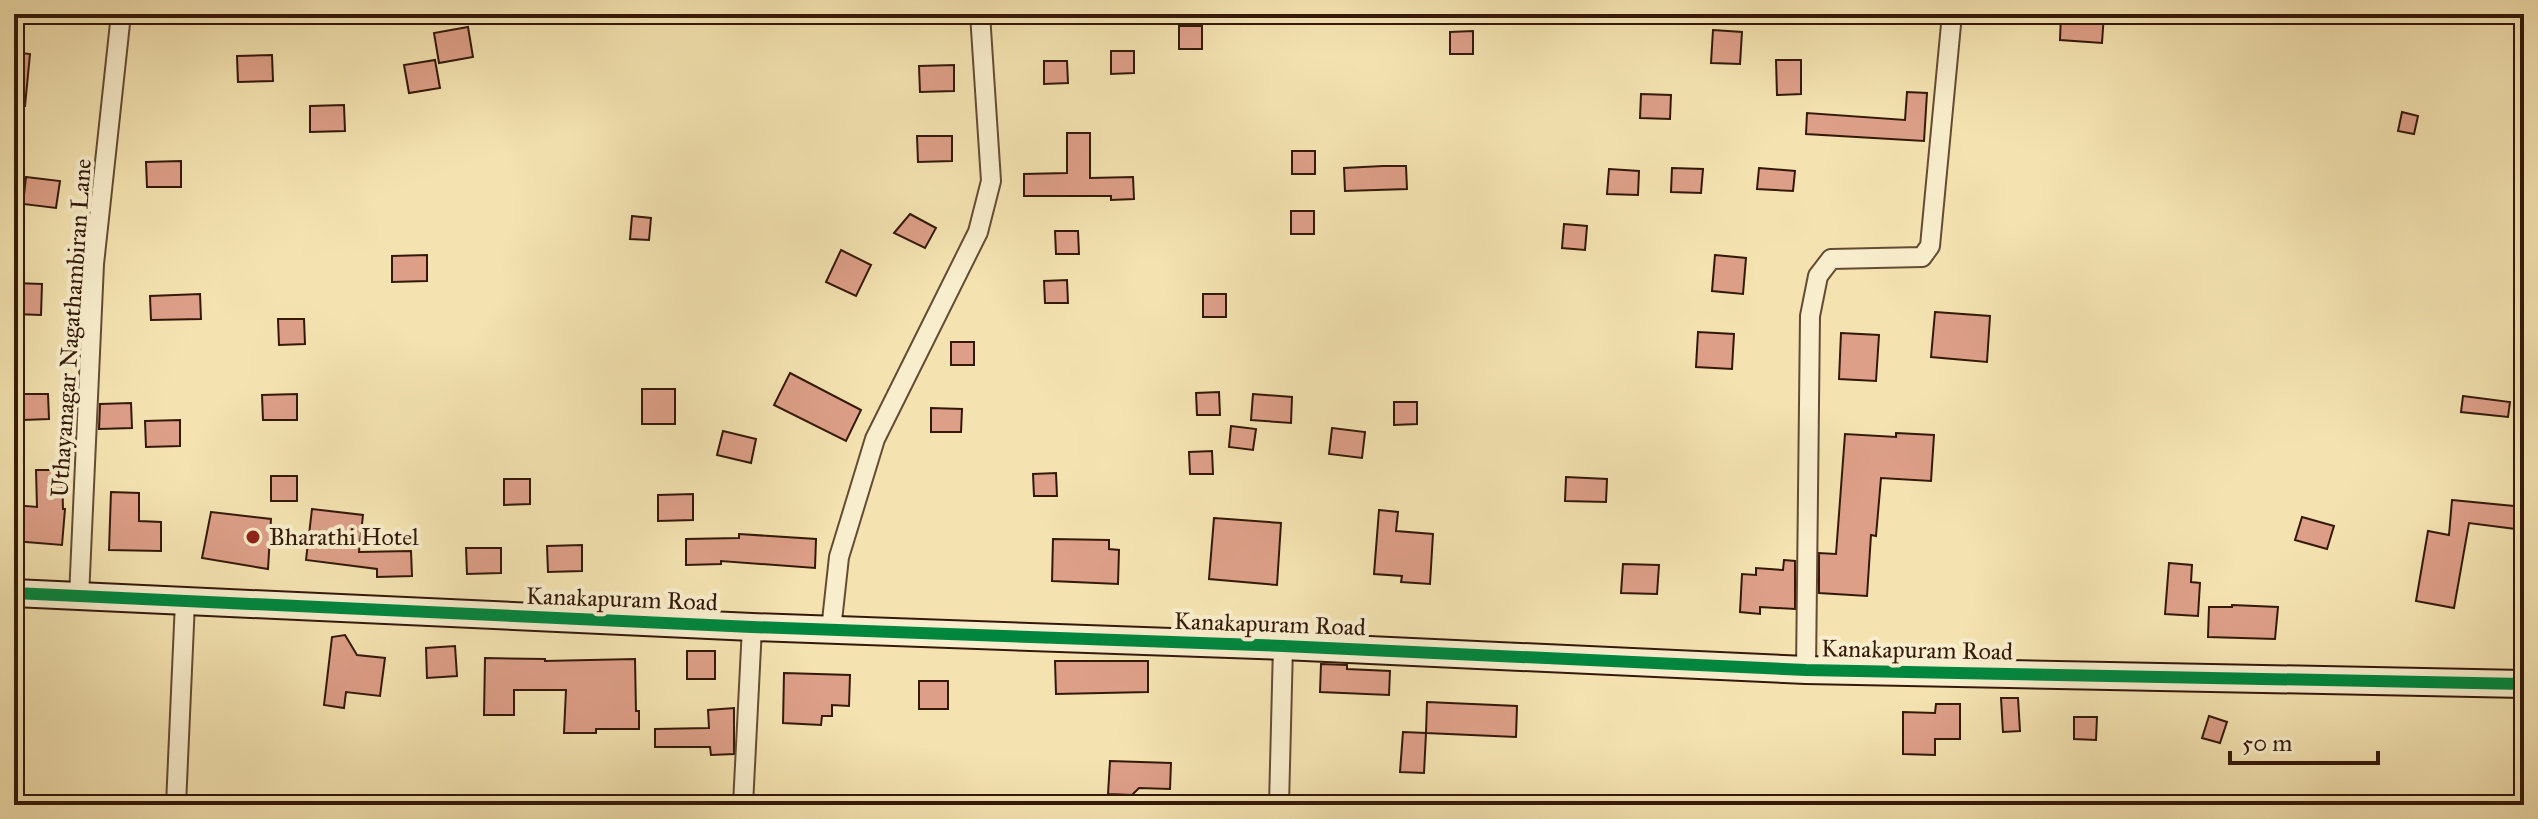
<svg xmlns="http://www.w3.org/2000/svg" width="2538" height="819" font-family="'IM FELL Great Primer',serif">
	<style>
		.building { fill: #dd9f88; stroke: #34190a; stroke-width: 2 }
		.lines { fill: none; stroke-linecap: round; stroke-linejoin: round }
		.street-casing { stroke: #644c34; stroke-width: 22 }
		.secondary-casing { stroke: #34190a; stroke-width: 30 }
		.street { stroke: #f8edcc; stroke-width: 18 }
		.secondary { stroke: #f8edcc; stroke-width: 26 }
		.cycleway-casing { stroke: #f8edcc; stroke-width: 17 }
		.cycleway { stroke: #00873e; stroke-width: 12 }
		.poi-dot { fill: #8f2418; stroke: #f8edcc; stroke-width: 3 }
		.labels { text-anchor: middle; stroke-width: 8; stroke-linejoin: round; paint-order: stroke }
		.street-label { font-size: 24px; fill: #34190a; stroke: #f8edcc }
		.poi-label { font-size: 24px; fill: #34190a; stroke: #f8edcc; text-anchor: start }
	</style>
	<rect width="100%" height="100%" fill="#f4e3b1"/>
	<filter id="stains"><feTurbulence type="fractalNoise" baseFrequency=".0025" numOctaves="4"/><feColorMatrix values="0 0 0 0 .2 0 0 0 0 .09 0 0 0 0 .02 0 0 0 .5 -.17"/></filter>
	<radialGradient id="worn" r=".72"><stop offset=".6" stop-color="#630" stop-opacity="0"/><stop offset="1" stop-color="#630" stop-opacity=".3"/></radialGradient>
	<g class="building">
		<path d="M2061,14H2104L2102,43L2060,40Z"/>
		<rect x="1179" y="26" width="23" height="23"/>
		<path d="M468,27L473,57L439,63L434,33Z"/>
		<path d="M1713,30L1742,32L1740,64L1711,63Z"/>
		<path d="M1473,31V54H1450V32Z"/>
		<path d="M1111,51H1134V73L1111,74Z"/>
		<path d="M14,52L30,54L25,106H14Z"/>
		<path d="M272,55L273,81L238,82L237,56Z"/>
		<path d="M435,60L440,88L409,93L404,65Z"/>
		<path d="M1776,60H1801V94L1777,95Z"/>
		<path d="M1044,61H1067L1068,83L1044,84Z"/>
		<path d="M954,65V91L920,92L919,66Z"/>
		<path d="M1907,92L1927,93L1924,141L1806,134L1807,113L1905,120Z"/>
		<path d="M1641,94L1671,95L1670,119L1640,118Z"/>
		<path d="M344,105L345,131L310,132V106Z"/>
		<path d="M2402,112L2418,116L2414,134L2398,131Z"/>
		<path d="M1067,133H1090V178L1133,177L1134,199L1111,200V196H1024V174L1067,173Z"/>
		<path d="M917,136H952V161L918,162Z"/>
		<rect x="1292" y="151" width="23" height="23"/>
		<path d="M181,161V187H147L146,162Z"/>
		<path d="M1383,166H1406L1407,189L1345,191L1344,168Z"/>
		<path d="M1672,168L1703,169L1701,193L1671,192Z"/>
		<path d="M1759,168L1795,171L1793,191L1757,189Z"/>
		<path d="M1609,169L1639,171L1638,195L1607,194Z"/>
		<path d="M26,177L60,181L56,208L23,204Z"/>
		<rect x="1291" y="211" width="23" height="23"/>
		<path d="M910,214L936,228L925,248L894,233Z"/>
		<path d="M632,216L651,218L649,240L630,239Z"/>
		<path d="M1564,224L1587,226L1585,250L1562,248Z"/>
		<path d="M1055,231H1078L1079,254H1056Z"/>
		<path d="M841,250L871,265L856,296L826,282Z"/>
		<path d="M427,255V281L392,282V256Z"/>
		<path d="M1715,255L1746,258L1743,294L1712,291Z"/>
		<path d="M1067,280L1068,303H1045L1044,281Z"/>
		<path d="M14,283L42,284L41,315L14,314Z"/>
		<path d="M200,294L201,319L151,320L150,296Z"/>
		<rect x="1203" y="294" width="23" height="23"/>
		<path d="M1935,312L1990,316L1987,362L1931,357Z"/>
		<path d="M278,319H304L305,344L279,345Z"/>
		<path d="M1698,332L1734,334L1732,369L1696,367Z"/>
		<path d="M1841,333L1879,335L1876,381L1839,379Z"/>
		<rect x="951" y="342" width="23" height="23"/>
		<path d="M790,373L861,410L846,441L774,405Z"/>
		<rect x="642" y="389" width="33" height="35"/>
		<path d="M1219,392L1220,415H1197L1196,393Z"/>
		<path d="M22,394H48L49,419L23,420Z"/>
		<path d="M297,394V420H263L262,395Z"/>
		<path d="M1253,394L1292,397L1291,423L1251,420Z"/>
		<path d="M2463,396L2510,402L2508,417L2461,412Z"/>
		<path d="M1394,402H1417V424L1394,425Z"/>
		<path d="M131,403L132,428L99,429L100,404Z"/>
		<path d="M931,408L962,409L961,432H931Z"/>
		<path d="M180,420V446L146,447L145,421Z"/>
		<path d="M1231,426L1256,429L1253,450L1229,447Z"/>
		<path d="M1332,428L1365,432L1362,458L1329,454Z"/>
		<path d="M723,431L756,439L751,463L717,455Z"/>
		<path d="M1896,433L1934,435L1931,481L1881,478L1876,536L1871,535L1867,596L1819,593V553L1836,554L1845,434L1896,437Z"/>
		<path d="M1212,451L1213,474H1190L1189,452Z"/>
		<path d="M36,470H62L63,509H65L62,545L14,541V505L37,507Z"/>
		<path d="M1056,473L1057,496H1034L1033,474Z"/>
		<rect x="271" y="476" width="26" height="25"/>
		<path d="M1566,477L1607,479L1606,502L1565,501Z"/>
		<path d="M504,479H530V504L504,505Z"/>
		<path d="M111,492L139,493V521L161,522V551L109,550Z"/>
		<path d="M693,494V520L658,521V495Z"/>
		<path d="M2452,500L2524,507V530L2469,523L2454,608L2416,601L2428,531L2449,535Z"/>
		<path d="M312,509L363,515L359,552L411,551L412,576L377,577V569L306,560Z"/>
		<path d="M1379,510L1398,512L1396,531L1433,534L1430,584L1401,582L1402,576L1374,574Z"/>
		<path d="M211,512L271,519L268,569L202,558Z"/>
		<path d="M2302,517L2334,526L2327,549L2295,540Z"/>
		<path d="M1214,518L1281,523L1277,585L1209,579Z"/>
		<path d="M739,534L816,539L815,568L721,561V564L686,565V539L739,538Z"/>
		<path d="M1053,539L1109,540V549L1119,550L1118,584L1052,581Z"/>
		<path d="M582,545V571L548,572L547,546Z"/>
		<path d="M466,548H501V573L467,574Z"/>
		<path d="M1784,560L1795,561V609L1760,607V614L1740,612L1742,574L1756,575V568L1783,570Z"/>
		<path d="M2169,563L2192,565L2191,582L2200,583L2198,616L2165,614Z"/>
		<path d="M1623,564L1659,565L1657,594L1621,593Z"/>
		<path d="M2232,605L2278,607L2275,639L2208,637L2209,607H2232Z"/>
		<path d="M345,635L357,655L385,658L380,696L346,692L344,708L324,705L332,637Z"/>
		<path d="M455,646L457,676L427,678L426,648Z"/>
		<rect x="687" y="651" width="28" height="28"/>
		<path d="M485,658L545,659V661L635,659L636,711H639V729H596V733H564L566,690H514V715H484Z"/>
		<path d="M1055,661H1148V692L1056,694Z"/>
		<path d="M1321,664L1347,665V669L1390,671L1389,695L1320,692Z"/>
		<path d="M784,673L850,675L849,706L832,705V716H822L821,725L783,723Z"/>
		<rect x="919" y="681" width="29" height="28"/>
		<path d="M2001,698H2018L2020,731L2003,732Z"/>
		<path d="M1427,702L1517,706L1516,737L1426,733Z"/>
		<path d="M1936,704H1960V739H1935V755L1903,754V712L1935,713Z"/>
		<path d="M734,708V754L711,755L710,747H655V729L709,728L708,710Z"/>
		<path d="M2209,716L2227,722L2220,743L2202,738Z"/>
		<path d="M2074,717H2097L2096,740L2074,739Z"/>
		<path d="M1403,732L1426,733L1424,773L1400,772Z"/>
		<path d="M1110,761L1171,763L1170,789L1139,788L1132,795L1108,794Z"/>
	</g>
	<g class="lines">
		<g class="street-casing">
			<g id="street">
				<path d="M79,597L94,264L121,14"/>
				<path d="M831,630L839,557L875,439L978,232L991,181L980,14"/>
				<path d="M1806,670L1810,316L1818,276L1831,259L1922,257L1930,246L1952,14"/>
				<path d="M176,805L185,602"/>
				<path d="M743,805L752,627"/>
				<path d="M1279,805L1283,646"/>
			</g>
		</g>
		<g class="secondary-casing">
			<path id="secondary" d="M14,593L752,627L1283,646L1806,670L2524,684"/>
		</g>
		<use href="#street" class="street"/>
		<use href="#secondary" class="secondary"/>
		<g class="cycleway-casing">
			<path id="cycleway" d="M14,593L752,627L1283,646L1806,670L2524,684"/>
		</g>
		<use href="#cycleway" class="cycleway"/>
	</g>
	<circle class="poi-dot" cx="253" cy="537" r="8"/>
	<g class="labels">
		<g class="street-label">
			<text transform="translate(71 328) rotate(-86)" y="8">Uthayanagar Nagathambiran Lane</text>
			<text transform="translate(622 599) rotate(2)" y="8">Kanakapuram Road</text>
			<text transform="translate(1270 624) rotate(2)" y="8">Kanakapuram Road</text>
			<text transform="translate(1917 650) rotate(1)" y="8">Kanakapuram Road</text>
		</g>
		<g class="poi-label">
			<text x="269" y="545">Bharathi Hotel</text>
		</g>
	</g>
	<rect width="2538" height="819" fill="none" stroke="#f4e3b1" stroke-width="48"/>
	<rect x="16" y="16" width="2506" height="787" fill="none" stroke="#34190a" stroke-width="4"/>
	<rect x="24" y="24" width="2490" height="771" fill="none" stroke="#34190a" stroke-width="2"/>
	<path d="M2230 751v12h148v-12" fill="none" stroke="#34190a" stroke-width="4"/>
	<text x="2242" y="751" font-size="24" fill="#34190a" stroke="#f8edcc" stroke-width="6" paint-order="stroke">50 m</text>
	<rect width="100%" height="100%" filter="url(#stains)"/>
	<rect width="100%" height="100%" fill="url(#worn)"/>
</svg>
